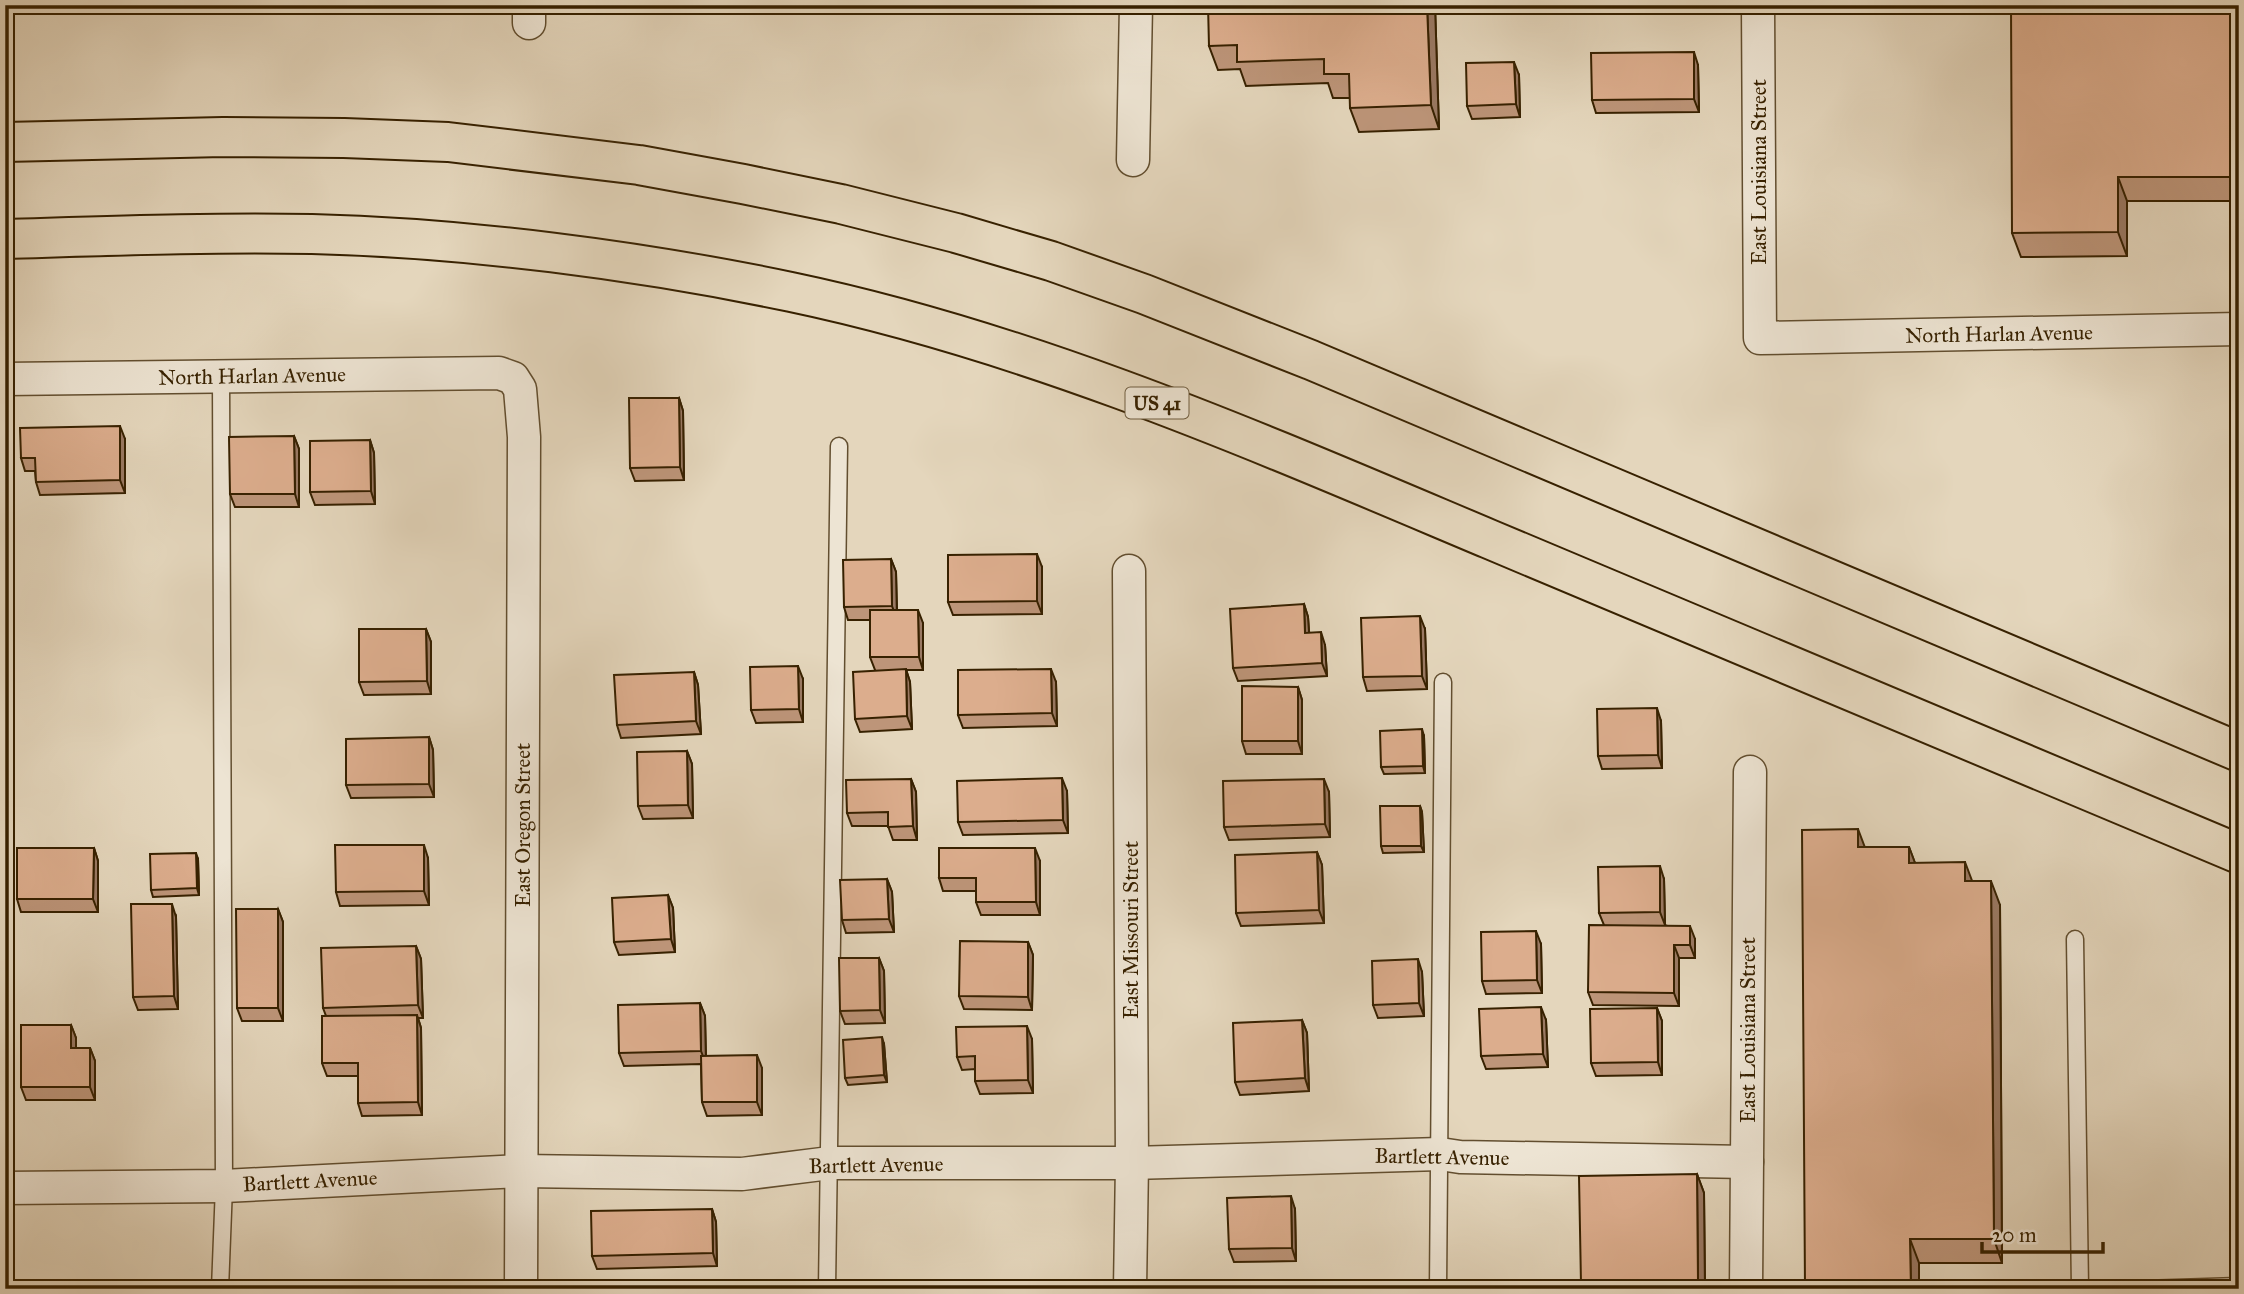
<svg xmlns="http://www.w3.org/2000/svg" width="2244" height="1294" font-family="'IM FELL Great Primer',serif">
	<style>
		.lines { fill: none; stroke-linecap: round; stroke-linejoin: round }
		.service-casing { stroke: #624e2f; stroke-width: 19 }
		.minor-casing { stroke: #624e2f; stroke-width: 35 }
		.trunk-casing { stroke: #372100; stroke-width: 42 }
		.service { stroke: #ede4d3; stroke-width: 16 }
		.minor { stroke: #ede4d3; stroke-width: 32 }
		.trunk { stroke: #e4d6bc; stroke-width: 38 }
		.wall { fill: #bd9579; stroke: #372100; stroke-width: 2 }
		.shaded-wall { fill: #9a7963; stroke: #372100; stroke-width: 2 }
		.building { fill: #dcad8d; stroke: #372100; stroke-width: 2 }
		.labels { text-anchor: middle; stroke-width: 5; stroke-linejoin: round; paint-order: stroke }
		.shield { fill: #ede4d3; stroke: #6e5c3f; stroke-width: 2 }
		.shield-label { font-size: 19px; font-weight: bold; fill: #372100 }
		.street-label { font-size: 21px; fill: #372100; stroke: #ede4d3 }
	</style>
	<rect width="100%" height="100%" fill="#e4d6bc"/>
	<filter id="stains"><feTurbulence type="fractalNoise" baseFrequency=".00286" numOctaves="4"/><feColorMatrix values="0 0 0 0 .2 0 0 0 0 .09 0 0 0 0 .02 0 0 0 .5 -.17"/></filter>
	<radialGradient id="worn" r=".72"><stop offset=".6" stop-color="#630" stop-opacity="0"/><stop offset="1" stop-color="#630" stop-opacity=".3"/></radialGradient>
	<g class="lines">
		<g class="service-casing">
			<g id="service">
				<path d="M2075,939L2080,1289"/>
				<path d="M220,1289L224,1186L221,377"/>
				<path d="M827,1289L839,446"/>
				<path d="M1438,1289L1443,682"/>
				<path d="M2143,1289L2239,1286"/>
			</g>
		</g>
		<g class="minor-casing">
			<g id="minor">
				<path d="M1758,5L1760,338L2239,329"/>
				<path d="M529,23V5"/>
				<path d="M1133,160L1136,5"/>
				<path d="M5,379L499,373L513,378L520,389L524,437L521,1289"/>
				<path d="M1129,571L1132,1163L1130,1289"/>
				<path d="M5,1188L224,1186L521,1171L742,1174L830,1163H1132L1440,1154L1460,1157L1747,1162"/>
				<path d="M1746,1289L1750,772"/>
			</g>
		</g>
		<g class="trunk-casing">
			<g id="trunk">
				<path d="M5,142L223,137L344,138L448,142L639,165L743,184L841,204L956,233L1051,261L1144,294L1311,360L2239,752"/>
				<path d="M5,239C107,236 210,232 312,234C468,238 638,260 791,292C1034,343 1261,443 1489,539C1739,644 1989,749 2239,854"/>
			</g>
		</g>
		<use href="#service" class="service"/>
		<use href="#minor" class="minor"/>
		<use href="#trunk" class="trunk"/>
	</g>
	<g class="wall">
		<path d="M160,5H203V12L162,11Z"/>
		<path d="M1435,5L1439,129L1359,132L1350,108V98H1333L1328,83L1246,86L1240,69L1218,70L1209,46Z"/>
		<path d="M1939,5H1999V7L1940,8Z"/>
		<path d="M2239,5V201H2127V256L2021,257L2012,233Z"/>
		<path d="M1698,65L1699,112L1596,113L1592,100Z"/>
		<path d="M1519,75L1520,117L1472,119L1467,106Z"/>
		<path d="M679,398L683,411L684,480L635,481L630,468Z"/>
		<path d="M294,436L299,449V507H235L230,494Z"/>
		<path d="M125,439V493L40,495L36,482L35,471H25L21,458Z"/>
		<path d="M370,440L374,453L375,504L315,505L310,492Z"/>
		<path d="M891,559L896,572L897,610L923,623V670H906L910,682L912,729L860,732L855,719L875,670L870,657V620H848L844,607Z"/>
		<path d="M1042,567V614L953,615L948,602Z"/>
		<path d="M1304,604L1308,617L1309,632L1325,645L1327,676L1238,681L1233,668Z"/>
		<path d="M426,629L431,642V694L364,695L359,682Z"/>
		<path d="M1425,629L1427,689L1367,691L1363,677Z"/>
		<path d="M694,672L698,685L701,734L621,738L617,725Z"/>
		<path d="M803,679V722L756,723L751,710Z"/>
		<path d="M1056,682L1057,726L963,728L958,715Z"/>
		<path d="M1298,687L1302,700V754H1246L1242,741Z"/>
		<path d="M1661,721L1662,768L1602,769L1598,756Z"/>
		<path d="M1424,736L1425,773L1384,774L1381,767Z"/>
		<path d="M429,737L433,750L434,797L351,798L346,785Z"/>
		<path d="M687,751L692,764L693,818L643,819L638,806Z"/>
		<path d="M911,779L916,792L917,840H893L888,826H852L847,813Z"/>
		<path d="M1067,791L1068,833L963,835L958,822Z"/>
		<path d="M1329,792L1330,837L1229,840L1224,827Z"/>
		<path d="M1420,806L1422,812L1424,852L1383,853L1381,846Z"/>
		<path d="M1864,847H1909L1915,863L1972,881L2000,905L2002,1263H1919V1289H1805Z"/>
		<path d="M94,848L98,861V912H21L17,899Z"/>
		<path d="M1317,852L1322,865L1324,923L1241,926L1236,913Z"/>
		<path d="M428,858L429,905L340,906L336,892Z"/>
		<path d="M198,859L199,895L153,897L151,890Z"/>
		<path d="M1040,861V915H981L976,902V891H943L939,878Z"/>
		<path d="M887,879L892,892L894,932L846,933L842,920Z"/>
		<path d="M1664,879L1665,925L1695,939V958H1679V1006L1593,1005L1588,992L1604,925L1599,913Z"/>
		<path d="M668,895L673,908L675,952L619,955L614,942Z"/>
		<path d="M278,909L283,922V1021H242L237,1008Z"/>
		<path d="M176,917L178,1009L138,1010L133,997Z"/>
		<path d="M1028,942L1033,955L1032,1010L964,1009L959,996Z"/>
		<path d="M1541,944L1542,993L1486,994L1482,981Z"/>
		<path d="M416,946L421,959L423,1018H418L421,1028L422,1115L362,1116L358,1103V1076H327L322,1063L326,1016L323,1008Z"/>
		<path d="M879,958L884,971L885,1023L845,1024L840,1011Z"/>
		<path d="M1422,972L1424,1016L1378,1018L1373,1005Z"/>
		<path d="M700,1003L705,1016L706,1056L762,1068V1115L707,1116L702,1102L701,1064L624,1066L619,1053Z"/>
		<path d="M1657,1008L1662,1021V1075L1596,1076L1591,1063Z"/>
		<path d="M1302,1020L1307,1033L1309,1091L1240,1095L1235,1082Z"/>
		<path d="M1546,1020L1548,1067L1486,1069L1481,1056Z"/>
		<path d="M71,1025L76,1038V1048H90L95,1061V1100H26L21,1087Z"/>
		<path d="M1032,1039L1033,1093L980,1094L975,1081V1069L962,1070L957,1057Z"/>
		<path d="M884,1044L887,1082L848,1085L845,1078Z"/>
		<path d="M1697,1174L1704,1193L1705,1289H1582L1581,1284Z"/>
		<path d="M712,1209L716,1222L717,1266L597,1269L592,1256Z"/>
		<path d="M1295,1209L1296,1261L1234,1262L1229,1249Z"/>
	</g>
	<g class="shaded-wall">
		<path d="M1427,5H1435L1439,129L1431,105Z"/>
		<path d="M1694,52L1698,65L1699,112L1694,99Z"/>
		<path d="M1514,62L1519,75L1520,117L1516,104Z"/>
		<path d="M2118,177L2127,201V256L2118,232Z"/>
		<path d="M679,398L683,411L684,480L680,467Z"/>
		<path d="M120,426L125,439V493L120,480Z"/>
		<path d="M294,436L299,449V507L295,494Z"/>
		<path d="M370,440L374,453L375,504L371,491Z"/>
		<path d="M1037,554L1042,567V614L1037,601Z"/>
		<path d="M891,559L896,572L897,619L892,606Z"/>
		<path d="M1304,604L1308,617L1310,646L1305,633Z"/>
		<path d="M918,610L923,623V670L919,657Z"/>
		<path d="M1420,616L1425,629L1427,689L1422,676Z"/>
		<path d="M426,629L431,642V694L427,681Z"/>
		<path d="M1321,632L1325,645L1327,676L1322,663Z"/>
		<path d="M798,666L803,679V722L799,709Z"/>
		<path d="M906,669L910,682L912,729L907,716Z"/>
		<path d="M1051,669L1056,682L1057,726L1052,713Z"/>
		<path d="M694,672L698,685L701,734L696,721Z"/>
		<path d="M1298,687L1302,700V754L1298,741Z"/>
		<path d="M1657,708L1661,721L1662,768L1658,755Z"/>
		<path d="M1422,729L1424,736L1425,773L1423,766Z"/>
		<path d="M429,737L433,750L434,797L429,784Z"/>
		<path d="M687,751L692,764L693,818L688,805Z"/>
		<path d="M1062,778L1067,791L1068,833L1063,820Z"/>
		<path d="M911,779L916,792L917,840L913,826Z"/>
		<path d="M1324,779L1329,792L1330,837L1325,824Z"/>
		<path d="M1420,806L1422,812L1424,852L1421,846Z"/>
		<path d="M1858,829L1867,853L1858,847Z"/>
		<path d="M424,845L428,858L429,905L424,891Z"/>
		<path d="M1909,847L1918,871L1909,863Z"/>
		<path d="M94,848L98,861V912L93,899Z"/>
		<path d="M1035,848L1040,861V915L1036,902Z"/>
		<path d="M1317,852L1322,865L1324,923L1319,910Z"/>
		<path d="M196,853L198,859L199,895L197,888Z"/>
		<path d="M1965,862L1974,886L1965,881Z"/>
		<path d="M1660,866L1664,879L1665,925L1660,912Z"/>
		<path d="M887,879L892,892L894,932L889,919Z"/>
		<path d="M1991,881L2000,905L2002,1263L1994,1239Z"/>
		<path d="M668,895L673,908L675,952L671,939Z"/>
		<path d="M172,904L176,917L178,1009L174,996Z"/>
		<path d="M278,909L283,922V1021L278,1008Z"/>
		<path d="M1690,926L1695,939V958L1690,945Z"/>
		<path d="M1536,931L1541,944L1542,993L1537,980Z"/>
		<path d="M1028,942L1033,955L1032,1010L1028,997Z"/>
		<path d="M1674,945L1679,958V1006L1674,993Z"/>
		<path d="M416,946L421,959L423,1018L418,1005Z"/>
		<path d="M879,958L884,971L885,1023L880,1010Z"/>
		<path d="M1418,959L1422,972L1424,1016L1419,1003Z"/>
		<path d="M700,1003L705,1016L706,1064L701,1051Z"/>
		<path d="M1541,1007L1546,1020L1548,1067L1543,1054Z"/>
		<path d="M1657,1008L1662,1021V1075L1658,1062Z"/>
		<path d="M417,1015L421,1028L422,1115L418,1102Z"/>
		<path d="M1302,1020L1307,1033L1309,1091L1305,1078Z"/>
		<path d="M71,1025L76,1038V1061L71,1048Z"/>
		<path d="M1027,1026L1032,1039L1033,1093L1028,1080Z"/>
		<path d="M882,1037L884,1044L887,1082L884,1075Z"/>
		<path d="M90,1048L95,1061V1100L90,1087Z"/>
		<path d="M757,1055L762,1068V1115L757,1102Z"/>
		<path d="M1697,1174L1704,1193L1705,1289H1701L1698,1282Z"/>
		<path d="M1291,1196L1295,1209L1296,1261L1292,1248Z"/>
		<path d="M712,1209L716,1222L717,1266L713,1253Z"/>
		<path d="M1910,1239L1919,1263V1289H1911Z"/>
	</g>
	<g class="building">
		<path d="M1208,5H1427L1431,105L1350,108L1349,74H1324V59L1237,62V45L1209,46Z"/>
		<path d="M2011,5H2239V177H2118V232L2012,233Z"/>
		<path d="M1694,52V99L1592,100L1591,53Z"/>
		<path d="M1514,62L1516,104L1467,106L1466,63Z"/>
		<path d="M629,398H679L680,467L630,468Z"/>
		<path d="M120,426V480L36,482L35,458H21L20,428Z"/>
		<path d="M294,436L295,494H230L229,437Z"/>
		<path d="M370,440L371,491L310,492V441Z"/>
		<path d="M1037,554V601L948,602V555Z"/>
		<path d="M891,559L892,606L844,607L843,560Z"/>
		<path d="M1304,604L1305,633L1321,632L1322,663L1233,668L1230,609Z"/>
		<path d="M870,610H918L919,657H870Z"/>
		<path d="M1420,616L1422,676L1363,677L1361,618Z"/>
		<path d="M359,629H426L427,681L359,682Z"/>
		<path d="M798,666L799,709L751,710L750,667Z"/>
		<path d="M906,669L907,716L855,719L853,672Z"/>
		<path d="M1051,669L1052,713L958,715V670Z"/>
		<path d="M694,672L696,721L617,725L614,675Z"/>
		<path d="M1242,686L1298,687V741H1242Z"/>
		<path d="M1657,708L1658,755L1598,756L1597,709Z"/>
		<path d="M1422,729L1423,766L1381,767L1380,731Z"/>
		<path d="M429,737V784L346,785V739Z"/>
		<path d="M687,751L688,805L638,806L637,752Z"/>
		<path d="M1062,778L1063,820L958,822L957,781Z"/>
		<path d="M911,779L913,826L888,827V812L847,813L846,780Z"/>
		<path d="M1324,779L1325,824L1224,827L1223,781Z"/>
		<path d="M1380,806H1420L1421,846H1381Z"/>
		<path d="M1858,829V847H1909V863L1965,862V881H1991L1994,1239H1910L1911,1289H1805L1802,830Z"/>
		<path d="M335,845H424V891L336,892Z"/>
		<path d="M17,848H94L93,899H17Z"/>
		<path d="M939,848H1035L1036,902H976V878H939Z"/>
		<path d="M1317,852L1319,910L1236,913L1235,855Z"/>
		<path d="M196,853L197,888L151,890L150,854Z"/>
		<path d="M1660,866V912L1599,913L1598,867Z"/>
		<path d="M887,879L889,919L842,920L840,880Z"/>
		<path d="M668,895L671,939L614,942L612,898Z"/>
		<path d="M131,904H172L174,996L133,997Z"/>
		<path d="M236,909H278V1008H237Z"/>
		<path d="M1589,925L1690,926V945H1674V993L1588,992Z"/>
		<path d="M1536,931L1537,980L1482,981L1481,932Z"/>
		<path d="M960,941L1028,942V997L959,996Z"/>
		<path d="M416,946L418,1005L323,1008L321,948Z"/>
		<path d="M839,958H879L880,1010L840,1011Z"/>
		<path d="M1418,959L1419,1003L1373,1005L1372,961Z"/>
		<path d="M700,1003L701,1051L619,1053L618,1005Z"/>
		<path d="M1541,1007L1543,1054L1481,1056L1479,1009Z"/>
		<path d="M1657,1008L1658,1062L1591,1063L1590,1009Z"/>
		<path d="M417,1015L418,1102L358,1103V1063H322V1016Z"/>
		<path d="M1302,1020L1305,1078L1235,1082L1233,1023Z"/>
		<path d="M21,1025H71V1048H90V1087H21Z"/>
		<path d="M1027,1026L1028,1080L975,1081V1056L957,1057L956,1027Z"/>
		<path d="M882,1037L884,1075L845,1078L843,1040Z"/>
		<path d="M757,1055V1102H702L701,1056Z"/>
		<path d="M1697,1174L1698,1282L1581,1284L1579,1176Z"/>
		<path d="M1291,1196L1292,1248L1229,1249L1227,1198Z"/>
		<path d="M712,1209L713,1253L592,1256L591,1211Z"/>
	</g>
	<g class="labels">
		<rect class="shield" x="1125.5" y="387.5" width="63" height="31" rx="5"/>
		<g class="shield-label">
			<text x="1157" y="410">US 41</text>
		</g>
		<g class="street-label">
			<text transform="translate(1759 172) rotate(-90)" y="7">East Louisiana Street</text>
			<text transform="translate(1999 334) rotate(-1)" y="7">North Harlan Avenue</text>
			<text transform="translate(252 376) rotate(-1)" y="7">North Harlan Avenue</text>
			<text transform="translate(523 825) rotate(-90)" y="7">East Oregon Street</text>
			<text transform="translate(1131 930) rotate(-90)" y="7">East Missouri Street</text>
			<text transform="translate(1748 1030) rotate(-90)" y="7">East Louisiana Street</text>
			<text transform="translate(1442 1157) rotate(1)" y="7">Bartlett Avenue</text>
			<text transform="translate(876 1165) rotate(-1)" y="7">Bartlett Avenue</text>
			<text transform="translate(310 1181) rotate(-3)" y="7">Bartlett Avenue</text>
		</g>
	</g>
	<rect width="2244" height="1294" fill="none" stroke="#e4d6bc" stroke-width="28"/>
	<rect x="7" y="7" width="2230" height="1280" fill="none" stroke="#372100" stroke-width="3.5"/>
	<rect x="14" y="14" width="2216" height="1266" fill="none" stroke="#372100" stroke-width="2"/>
	<path d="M1982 1242v10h121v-10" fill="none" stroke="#372100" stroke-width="3.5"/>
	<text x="1992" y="1242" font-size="21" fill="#372100" stroke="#ede4d3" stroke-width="5" paint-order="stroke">20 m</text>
	<rect width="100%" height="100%" filter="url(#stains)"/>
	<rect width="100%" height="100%" fill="url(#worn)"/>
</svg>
